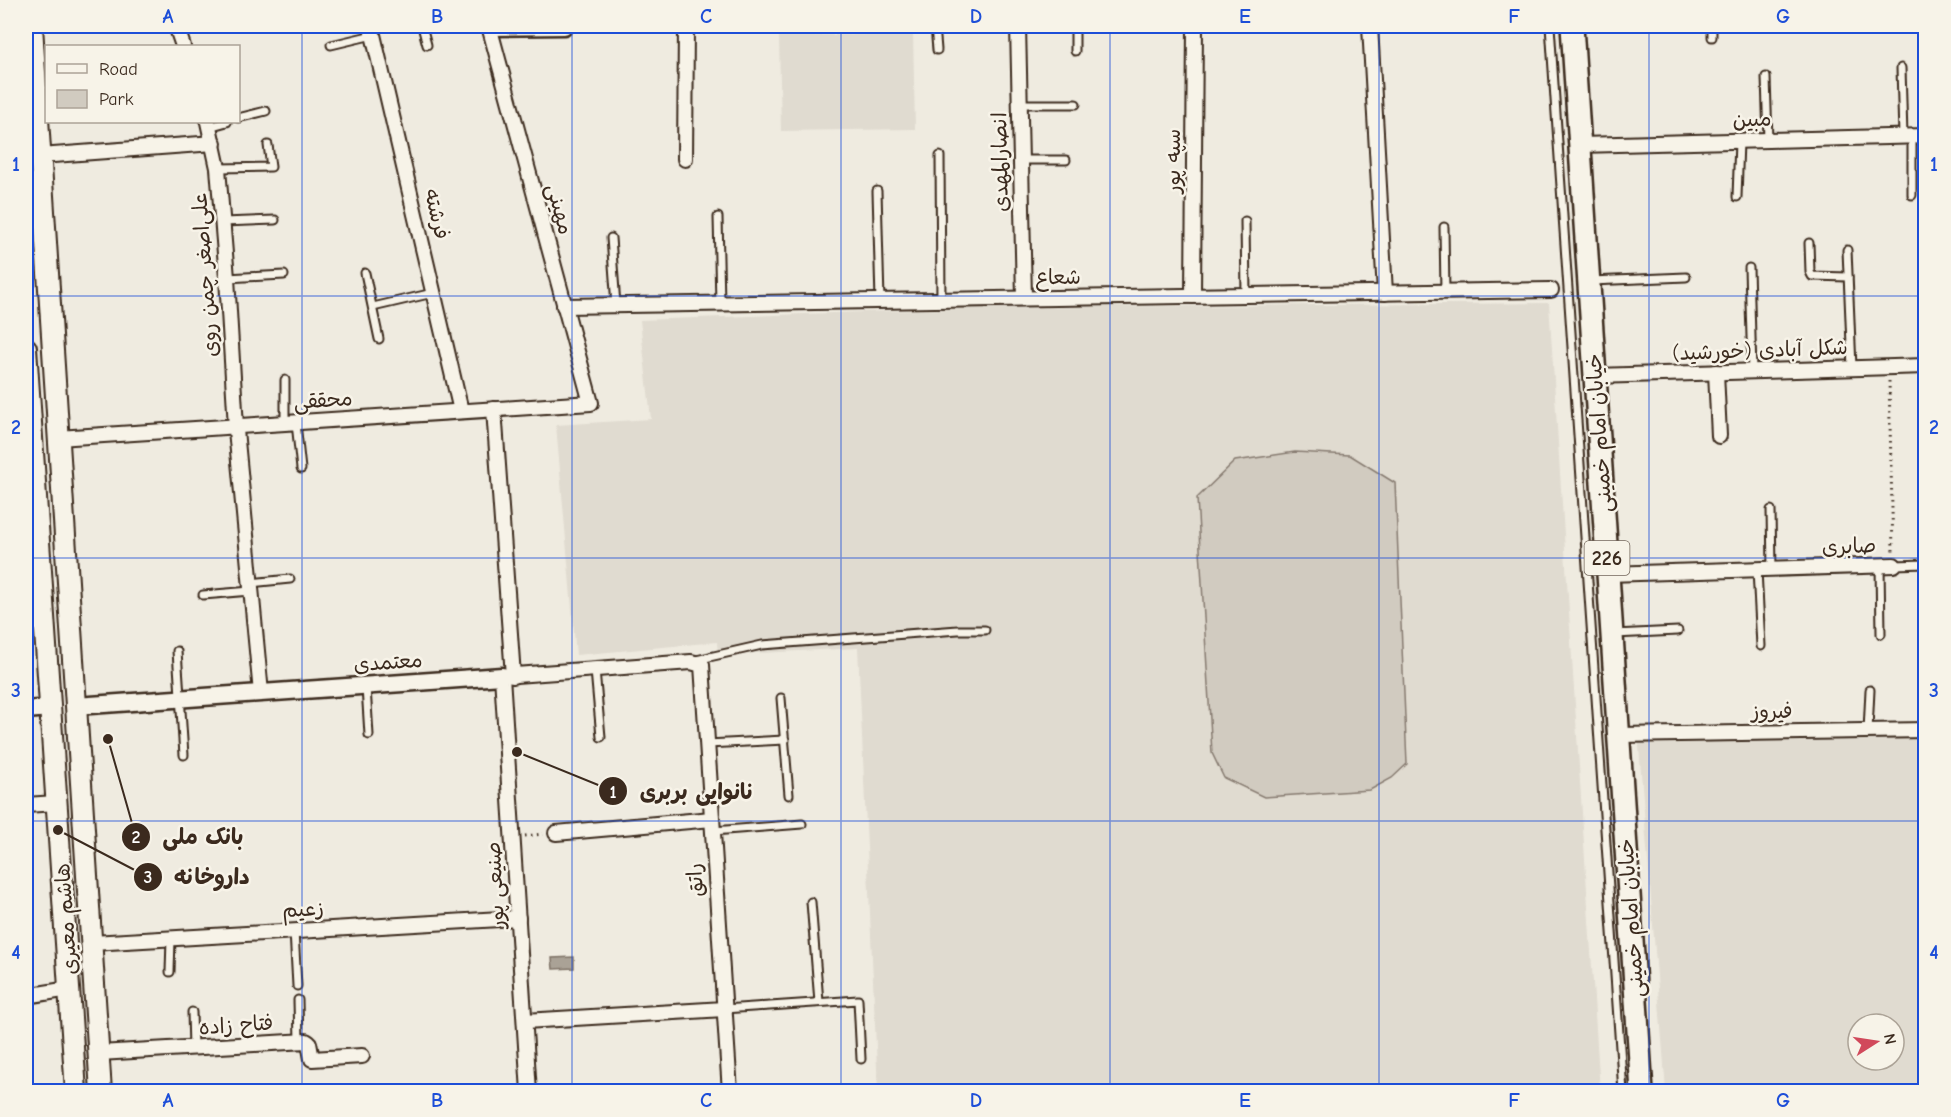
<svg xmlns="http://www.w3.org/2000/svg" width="1951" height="1117" font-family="'Comic Neue','Playpen Sans Arabic',sans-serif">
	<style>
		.built { fill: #e0dbd0; fill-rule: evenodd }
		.green { fill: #d1cbc0; stroke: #867a6f; stroke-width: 1.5 }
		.water { fill: #aaa296; stroke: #7e7266; stroke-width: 1.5 }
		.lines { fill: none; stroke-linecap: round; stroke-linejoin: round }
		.service-casing { stroke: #3b2a1e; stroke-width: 11 }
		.minor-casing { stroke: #3b2a1e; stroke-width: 18 }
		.tertiary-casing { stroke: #3b2a1e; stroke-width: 21 }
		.secondary-casing { stroke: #3b2a1e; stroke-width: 24 }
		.primary-casing { stroke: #3b2a1e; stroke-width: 26 }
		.path { stroke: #3b2a1e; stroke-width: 3; stroke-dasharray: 1.5 4.5; stroke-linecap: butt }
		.service { stroke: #f7f3e8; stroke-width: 7 }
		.minor { stroke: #f7f3e8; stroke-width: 14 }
		.tertiary { stroke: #f7f3e8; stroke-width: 16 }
		.secondary { stroke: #f7f3e8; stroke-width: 20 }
		.primary { stroke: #f7f3e8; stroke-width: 21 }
		.grid { fill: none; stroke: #1d4ed8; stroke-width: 1.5; stroke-opacity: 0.55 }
		.labels { text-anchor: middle; stroke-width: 5; stroke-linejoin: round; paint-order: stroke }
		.shield { fill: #f7f3e8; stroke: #73665b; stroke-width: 1.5 }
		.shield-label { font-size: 20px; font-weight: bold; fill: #3b2a1e }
		.street-label { font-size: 21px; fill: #3b2a1e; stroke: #f7f3e8 }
		.leader { fill: none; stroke: #3b2a1e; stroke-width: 2 }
		.callout-dot { fill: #3b2a1e; stroke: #f7f3e8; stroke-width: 2 }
		.mark-label { font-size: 18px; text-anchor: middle; font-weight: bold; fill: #fff }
		.callout-label { font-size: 22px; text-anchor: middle; font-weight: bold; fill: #3b2a1e; stroke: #f7f3e8; stroke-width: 5; stroke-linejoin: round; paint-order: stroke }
		.neatline { fill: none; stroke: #1d4ed8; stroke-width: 2 }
		.grid-label { font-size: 20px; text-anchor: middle; font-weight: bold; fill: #1d4ed8 }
	</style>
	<rect width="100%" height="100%" fill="#efebe0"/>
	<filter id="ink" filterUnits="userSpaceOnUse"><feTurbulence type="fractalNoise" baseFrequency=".0167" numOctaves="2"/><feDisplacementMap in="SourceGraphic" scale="12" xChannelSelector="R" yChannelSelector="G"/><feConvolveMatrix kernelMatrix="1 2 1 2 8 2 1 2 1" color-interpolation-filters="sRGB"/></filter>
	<g filter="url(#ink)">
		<g class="built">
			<path d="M913,33L915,129L781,131L779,36Z"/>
			<path d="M1549,303L1600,1091H878L858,648L718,655L717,642L576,655L556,425L651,419L640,320L973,308Z"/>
			<path d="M1925,730V1091H1666L1638,734ZM1858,1024H1894V1060H1858Z"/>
		</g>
		<path class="green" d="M1295,452L1350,455L1395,483L1407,764L1392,778L1370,790L1264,797L1224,778L1212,753L1197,498L1235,461Z"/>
		<path class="water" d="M574,957V968L553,969L552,958Z"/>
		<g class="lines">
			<g class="service-casing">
				<g id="service">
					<path d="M422,26L427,45"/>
					<path d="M935,26L937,50"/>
					<path d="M1075,26V51"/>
					<path d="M1550,26L1623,1092"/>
					<path d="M1712,26V37"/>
					<path d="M331,45L373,35"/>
					<path d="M1901,68L1903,136"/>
					<path d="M1766,77L1768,140"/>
					<path d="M1020,104H1076"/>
					<path d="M238,118L266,111"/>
					<path d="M209,127L227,122"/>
					<path d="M1912,136V195"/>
					<path d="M940,156L941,300"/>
					<path d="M1021,160H1066"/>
					<path d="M218,168L271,167L268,145"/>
					<path d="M877,191L880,301"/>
					<path d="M1737,197L1739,141"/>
					<path d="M718,217L720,303"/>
					<path d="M1245,221L1246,295"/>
					<path d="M223,222L275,220"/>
					<path d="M1444,227L1445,292"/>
					<path d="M611,238L616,305"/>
					<path d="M1809,243L1810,272L1812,276L1848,277"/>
					<path d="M1847,250L1852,368"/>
					<path d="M1749,268L1752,371"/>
					<path d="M365,273L379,339"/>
					<path d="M227,278L284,275"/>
					<path d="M1591,281L1686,277"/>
					<path d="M373,307L433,293"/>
					<path d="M285,380V423"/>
					<path d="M296,423L301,469"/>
					<path d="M1771,510L1772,569"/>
					<path d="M1894,565L1926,564"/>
					<path d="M1880,566L1881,634"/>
					<path d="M1757,570L1761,646"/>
					<path d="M250,583L290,579"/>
					<path d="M203,595L251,591"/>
					<path d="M1614,634L1678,631"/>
					<path d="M177,651L184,755"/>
					<path d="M696,660L762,645L958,630H985"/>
					<path d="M595,670L601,737"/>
					<path d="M366,687L369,735"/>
					<path d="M781,698L789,795"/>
					<path d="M1868,731L1870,690"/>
					<path d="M707,744L785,740"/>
					<path d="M713,831L802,824"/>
					<path d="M811,902L819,1002"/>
					<path d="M294,931L297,986"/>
					<path d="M170,972L171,939"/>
					<path d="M298,1000L299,1041"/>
					<path d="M724,1009L858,1000L861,1059"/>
					<path d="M192,1012L193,1048"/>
				</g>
			</g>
			<g class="minor-casing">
				<g id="minor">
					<path d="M176,26L183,46"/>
					<path d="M371,26L461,411"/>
					<path d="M1018,26L1024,298"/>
					<path d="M1370,26L1385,293"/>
					<path d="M208,122L218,168L227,278L236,427"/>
					<path d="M1580,145L1926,136"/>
					<path d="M40,156L214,143"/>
					<path d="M685,159L686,26"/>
					<path d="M1193,296L1195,26"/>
					<path d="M564,306L1551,290"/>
					<path d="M1716,372L1719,436"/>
					<path d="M1595,376L1926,366"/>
					<path d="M494,409L513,676"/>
					<path d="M236,430L261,693"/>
					<path d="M58,438L591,403L489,26"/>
					<path d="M1608,574L1894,565"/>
					<path d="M1619,735L1926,730"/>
					<path d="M26,805L56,803"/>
					<path d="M556,833L712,819"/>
					<path d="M92,943L518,918"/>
					<path d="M26,996L69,989"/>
					<path d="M525,1021L724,1009"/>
					<path d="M99,1053L306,1041L309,1043L312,1059L362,1056"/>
					<path d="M529,1092L502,676L691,662L702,665L730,1092"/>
				</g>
			</g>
			<g class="tertiary-casing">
				<g id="tertiary">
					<path d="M490,27L564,26"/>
					<path d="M76,706L502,676"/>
					<path d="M26,710L50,708"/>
				</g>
			</g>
			<g class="secondary-casing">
				<g id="secondary">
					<path d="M32,26L101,1092"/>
					<path d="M26,348L76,1092"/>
				</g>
			</g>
			<g class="primary-casing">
				<path id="primary" d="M1572,26L1642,1092"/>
			</g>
			<g class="path">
				<path d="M1889,381L1893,551"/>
				<path d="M525,836L543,834"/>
			</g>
			<use href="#service" class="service"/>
			<use href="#minor" class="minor"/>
			<use href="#tertiary" class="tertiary"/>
			<use href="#secondary" class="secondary"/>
			<use href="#primary" class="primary"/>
		</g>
	</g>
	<path class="grid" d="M302,26V1092M572,26V1092M841,26V1092M1110,26V1092M1379,26V1092M1649,26V1092M26,296H1926M26,558H1926M26,821H1926"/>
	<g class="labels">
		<rect class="shield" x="1584.5" y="541" width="45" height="34" rx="4.5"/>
		<g class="shield-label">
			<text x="1607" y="565">226</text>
		</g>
		<g class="street-label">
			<text transform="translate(1752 119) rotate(-2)" y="7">مبین</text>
			<text transform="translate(1173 161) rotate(-90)" y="7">سپه پور</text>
			<text transform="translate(1000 162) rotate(-91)" y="7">انصارالمهدی</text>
			<text transform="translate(560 209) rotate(75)" y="7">مهینی</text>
			<text transform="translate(437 214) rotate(77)" y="7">فرشته</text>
			<text transform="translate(205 275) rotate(-94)" y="7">علی‌اصغر چمن روی</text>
			<text transform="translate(1058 277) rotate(-1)" y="7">شعاع</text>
			<text transform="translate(1760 350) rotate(-2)" y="7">شکل آبادی (خورشید)</text>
			<text transform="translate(323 400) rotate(-4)" y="7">محققی</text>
			<text transform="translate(1599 433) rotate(-94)" y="7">خیابان امام خمینی</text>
			<text transform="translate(1849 546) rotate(-2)" y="7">صابری</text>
			<text transform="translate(388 662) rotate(-4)" y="7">معتمدی</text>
			<text transform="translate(1772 711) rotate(-1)" y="7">فیروز</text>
			<text transform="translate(695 880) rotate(-94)" y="7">راتق</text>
			<text transform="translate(495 885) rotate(-93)" y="7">صنیعی پور</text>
			<text transform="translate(303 909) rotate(-3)" y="7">زعیم</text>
			<text transform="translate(1631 918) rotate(-94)" y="7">خیابان امام خمینی</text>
			<text transform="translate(66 919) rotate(-94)" y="7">هاشم معیری</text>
			<text transform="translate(236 1025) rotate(-4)" y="7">فتاح زاده</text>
		</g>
	</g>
	<path class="leader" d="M517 752L613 791M108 739L136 837M58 830L148 877"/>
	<g class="callout-dot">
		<circle cx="517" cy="752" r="6"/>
		<circle cx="108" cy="739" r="6"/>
		<circle cx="58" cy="830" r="6"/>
		<circle cx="613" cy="791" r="15"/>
		<circle cx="136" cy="837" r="15"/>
		<circle cx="148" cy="877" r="15"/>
	</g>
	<g class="mark-label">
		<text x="613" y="798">1</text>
		<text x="136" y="843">2</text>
		<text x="148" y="883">3</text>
	</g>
	<g class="callout-label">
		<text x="697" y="799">نانوایی بربری</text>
		<text x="203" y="844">بانک ملی</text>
		<text x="212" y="884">داروخانه</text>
	</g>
	<rect width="1951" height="1117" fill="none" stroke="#f7f3e8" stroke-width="66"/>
	<rect x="45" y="45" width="195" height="78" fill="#f7f3e8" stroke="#aca397" stroke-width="1.5"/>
	<rect x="57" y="64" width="30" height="9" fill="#f7f3e8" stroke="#aca397" stroke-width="1.5"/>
	<text x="99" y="75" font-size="18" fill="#3b2a1e">Road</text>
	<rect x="57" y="90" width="30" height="18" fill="#d1cbc0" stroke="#aca397" stroke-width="1.5"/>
	<text x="99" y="105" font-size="18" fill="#3b2a1e">Park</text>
	<g transform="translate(1876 1042) rotate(78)"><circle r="28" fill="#f7f3e8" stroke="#aca397" stroke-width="1.5"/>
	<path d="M0-4.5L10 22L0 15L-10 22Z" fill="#d1495b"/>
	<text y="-9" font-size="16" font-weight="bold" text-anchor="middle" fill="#3b2a1e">N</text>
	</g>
	<rect x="33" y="33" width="1885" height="1051" class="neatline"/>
	<g class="grid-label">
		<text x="168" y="23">A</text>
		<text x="437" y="23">B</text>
		<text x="706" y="23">C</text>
		<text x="976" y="23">D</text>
		<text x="1245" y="23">E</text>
		<text x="1514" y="23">F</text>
		<text x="1783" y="23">G</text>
		<text x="16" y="171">1</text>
		<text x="1934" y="171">1</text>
		<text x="16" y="434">2</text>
		<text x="1934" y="434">2</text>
		<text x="16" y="697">3</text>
		<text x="1934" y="697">3</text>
		<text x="16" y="959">4</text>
		<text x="1934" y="959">4</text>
		<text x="168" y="1107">A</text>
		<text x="437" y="1107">B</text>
		<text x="706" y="1107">C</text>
		<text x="976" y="1107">D</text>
		<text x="1245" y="1107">E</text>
		<text x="1514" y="1107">F</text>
		<text x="1783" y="1107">G</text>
	</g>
</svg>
